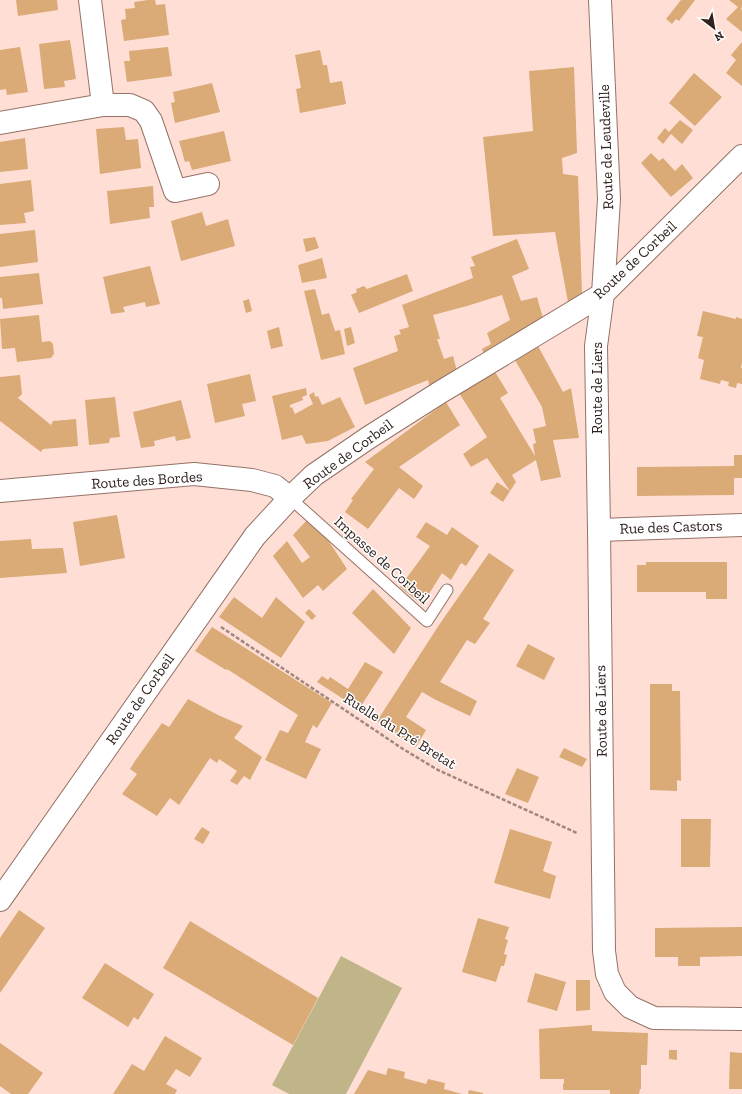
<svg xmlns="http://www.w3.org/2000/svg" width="742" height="1094" font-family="'Zilla Slab',serif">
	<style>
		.green { fill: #c0b589 }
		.building { fill: #daaa77 }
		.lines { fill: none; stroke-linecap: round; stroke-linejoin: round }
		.lane-casing { stroke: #957267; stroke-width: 13 }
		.street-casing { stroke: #957267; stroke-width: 24 }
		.secondary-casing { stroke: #957267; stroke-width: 24 }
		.path { stroke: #a08881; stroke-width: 2.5; stroke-dasharray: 4 2; stroke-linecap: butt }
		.lane { stroke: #fff; stroke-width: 11 }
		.street { stroke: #fff; stroke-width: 22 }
		.secondary { stroke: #fff; stroke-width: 22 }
		.labels { text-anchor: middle; stroke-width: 3; stroke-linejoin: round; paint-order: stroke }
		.street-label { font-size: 15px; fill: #2f211d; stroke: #fff }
	</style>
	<rect width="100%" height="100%" fill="#ffdfd5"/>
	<path class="green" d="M341,956L402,988L346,1094H289L272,1085Z"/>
	<g class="building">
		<path d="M16,0H57L58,10L18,16Z"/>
		<path d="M148,0H155L156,5L165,4L169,35L124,41L121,20L126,19L125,9L135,8L134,2Z"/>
		<path d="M681,0H695L679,21L676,19L672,24L666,19Z"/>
		<path d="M729,0H742V7L741,9L742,10V32L726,19L738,7Z"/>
		<path d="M70,40L76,79L64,81L65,87L44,89L39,44Z"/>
		<path d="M742,42V86L726,73L736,60L731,55Z"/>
		<path d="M20,47L28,92L7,95L6,89L0,90V50Z"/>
		<path d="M168,47L172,76L127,82L124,61H130L129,51Z"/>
		<path d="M320,50L323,65H327L330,83L342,81L346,104L300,113L296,89L301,88L295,55Z"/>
		<path d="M574,67L577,153L562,158L563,174L578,176L582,294L568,302L555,232L493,236L483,137L533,131L529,71Z"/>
		<path d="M694,73L722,97L695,126L669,103Z"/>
		<path d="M212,83L220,112L175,123L171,103L175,102L173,92Z"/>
		<path d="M680,120L693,130L682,144L671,134L663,144L657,138L665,128L669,132Z"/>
		<path d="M124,127L126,140L138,139L141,168L100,174L96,129Z"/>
		<path d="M224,131L231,161L192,170L189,161L185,162L179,141Z"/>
		<path d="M25,138L28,169L0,172V142Z"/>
		<path d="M651,153L659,161L663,158L675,171L682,164L693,178L671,197L641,163Z"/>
		<path d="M31,180L34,211L24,213L26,223L0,225V184Z"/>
		<path d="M153,186L154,207H149L150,218L110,224L107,191Z"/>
		<path d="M202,212L206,226L228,219L235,246L181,261L171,221Z"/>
		<path d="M35,230L38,262L0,267V234Z"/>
		<path d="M315,237L319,248L306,252L303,239Z"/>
		<path d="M517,239L529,269L512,276L521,301L537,297L543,318L484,355L482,349L491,344L487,333L510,320L502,295L467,306L433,315L440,339H437L444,359L453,356L457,371L430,389L428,380L365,405L353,368L398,351L394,336L401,334L399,330L409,327L402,305L473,278L470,267L475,266L471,257Z"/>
		<path d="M322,258L327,278L302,283L298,265Z"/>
		<path d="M150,266L160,304L146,307L145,302L123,307L125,312L111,314L103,277Z"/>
		<path d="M39,273L43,304L3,309L2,298H0V277Z"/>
		<path d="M407,274L413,291L359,313L351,295L357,292L356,289L364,286L367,289Z"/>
		<path d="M315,289L322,315L329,313L335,331L340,330L345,354L321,360L304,291Z"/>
		<path d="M249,299L252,311L246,313L243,301Z"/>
		<path d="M703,311L736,319V317L742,319V362L741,368H742V384L737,383L736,388L728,386L729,382L721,380L720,384L700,379L704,360L698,358L703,337L697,336Z"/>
		<path d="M39,315L42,342L50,341L53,344L54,354L51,358L17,362L15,348L2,349L0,319Z"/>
		<path d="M279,327L283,346L271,349L267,331Z"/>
		<path d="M351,327L355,343L347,346L344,329Z"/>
		<path d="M538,346L563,392L571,388L579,438L553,440L561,477L541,481L536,460L512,475L516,482L510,491L487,458L471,467L463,454L487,437L459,393L495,372L508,393L500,398L535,456L533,444L536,443L533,429L546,426L542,407L515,360Z"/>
		<path d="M250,374L256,401L242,404L245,416L215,423L207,384Z"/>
		<path d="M20,375L22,394L18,398L51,425L53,421L76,419L78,446L43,449L41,452L0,421V377Z"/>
		<path d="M306,388L307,395L302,397L303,400L290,405V408L292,407L295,414L313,404L309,395L314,392L315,397L318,396L322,405L340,397L355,427L328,441L306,444L302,435L282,440L272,396Z"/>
		<path d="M115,397L120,437L110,438L109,443L89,445L85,400Z"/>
		<path d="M181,400L191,438L176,441L175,436L154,441L155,446L141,448L133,412Z"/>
		<path d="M446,402L460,425L399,467L423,486L414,499L399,488L368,529L345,512L353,500L351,499L374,469L365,462Z"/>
		<path d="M734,455H742V478H734V495L637,496V467L734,466Z"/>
		<path d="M497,482L510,491L503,502L490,493Z"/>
		<path d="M117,515L125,558L80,566L73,522Z"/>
		<path d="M308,519L328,540L347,569L323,591L318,585L303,598L273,556L287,541L302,563L310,557L293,535Z"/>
		<path d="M426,522L447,535L452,527L479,546L466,566L461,563L451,580L442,573L422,605L400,587L430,546L416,537Z"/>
		<path d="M31,539L32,549L63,548L67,573L0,578V541Z"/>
		<path d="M489,553L514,570L483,619L490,623L475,644L467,640L440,682L477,701L470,716L436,700L422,692L406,717L426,730L416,747L377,721L439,625Z"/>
		<path d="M646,562H727V599H706V592H637V565H646Z"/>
		<path d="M373,589L411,628L394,654L352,613Z"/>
		<path d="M234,597L262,618L276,597L305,622L281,658L219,617Z"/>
		<path d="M309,609L316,616L312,620L305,613Z"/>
		<path d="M212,627L332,703L317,728L313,725L305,742L321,749L306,779L265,760L280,730L288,733L298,715L227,669L226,670L195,651Z"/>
		<path d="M528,644L555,658L544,680L516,666Z"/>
		<path d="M365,662L383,672L359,709L317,682L322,676L328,680L330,677L348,689Z"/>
		<path d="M650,684H672V691H680L681,781L677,780V791L650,790Z"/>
		<path d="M188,699L218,715L243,726L234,738L262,757L250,780L244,776L237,785L230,781L237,771L219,759L217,763L210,758L179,805L170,798L157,816L122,794L137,774L130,769L135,761L162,723L169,727Z"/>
		<path d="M564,748L587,759L582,767L559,757Z"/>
		<path d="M517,768L539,777L528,803L505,794Z"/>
		<path d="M681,819H711L710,867H681Z"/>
		<path d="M202,827L210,832L203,844L194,839Z"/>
		<path d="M510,829L552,842L543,871L556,876L550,899L494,883Z"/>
		<path d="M19,910L45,928L0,993V938Z"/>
		<path d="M478,918L509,927L505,939L508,940L504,954L507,955L504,966H501L496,982L462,972Z"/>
		<path d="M190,921L318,998L293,1045L163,968Z"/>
		<path d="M742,927V956L700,957V966H678V957H655V928Z"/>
		<path d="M105,963L154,994L138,1020L134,1017L128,1027L82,998Z"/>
		<path d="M535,973L566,982L557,1011L527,1002Z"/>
		<path d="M576,980H590V1010L576,1011Z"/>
		<path d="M592,1025V1031L648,1033L647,1065H641V1089H640L639,1094H610V1090H563V1083L564,1084V1079H540L539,1029Z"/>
		<path d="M165,1036L202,1058L190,1077L176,1069L166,1084L177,1090L175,1094H113L132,1064L144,1071Z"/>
		<path d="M0,1043L43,1073L28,1094H11L0,1086Z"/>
		<path d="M669,1050H677V1060L669,1059Z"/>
		<path d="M730,1052L742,1053V1089H729Z"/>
		<path d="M388,1068L405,1072L404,1078L426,1084L428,1079L445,1083L444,1089L462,1094H354L368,1070L386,1075Z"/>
		<path d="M469,1090L483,1093V1094H468Z"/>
	</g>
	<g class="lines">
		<g class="lane-casing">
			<path id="lane" d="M290,498L427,621L447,590"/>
		</g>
		<g class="street-casing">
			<g id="street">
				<path d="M90,0L103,105"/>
				<path d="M600,0L609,199L603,294L596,346L599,530L604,951L607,974L615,992L630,1007L654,1018L742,1019"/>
				<path d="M0,123L103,105H130L144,111L151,121L175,191L208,184"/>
				<path d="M0,491L194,474L252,480L275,486L290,498"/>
				<path d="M599,530L742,525"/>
			</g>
		</g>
		<g class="secondary-casing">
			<path id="secondary" d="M0,900L255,536L290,498L314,475L368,438L439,393L603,294L742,156"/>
		</g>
		<path class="path" d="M221,627L403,749L438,770L577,833"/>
		<use href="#lane" class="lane"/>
		<use href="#street" class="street"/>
		<use href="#secondary" class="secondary"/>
	</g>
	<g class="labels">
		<g class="street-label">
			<text transform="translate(606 147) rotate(-92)" y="5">Route de Leudeville</text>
			<text transform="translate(635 260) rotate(-43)" y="5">Route de Corbeil</text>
			<text transform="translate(597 388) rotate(-90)" y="5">Route de Liers</text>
			<text transform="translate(348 454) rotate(-36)" y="5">Route de Corbeil</text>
			<text transform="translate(147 480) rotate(-4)" y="5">Route des Bordes</text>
			<text transform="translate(671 527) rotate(-2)" y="5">Rue des Castors</text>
			<text transform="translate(382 560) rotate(42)" y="5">Impasse de Corbeil</text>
			<text transform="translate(140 699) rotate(-55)" y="5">Route de Corbeil</text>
			<text transform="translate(601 711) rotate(-91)" y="5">Route de Liers</text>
			<text transform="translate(400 731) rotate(32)" y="5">Ruelle du Pré Bretat</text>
		</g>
	</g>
	<g transform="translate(714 28) rotate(149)" stroke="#ffffff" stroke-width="3" paint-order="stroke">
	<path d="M0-3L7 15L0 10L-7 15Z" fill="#2f211d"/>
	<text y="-6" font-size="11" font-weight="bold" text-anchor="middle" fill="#2f211d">N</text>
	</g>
</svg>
